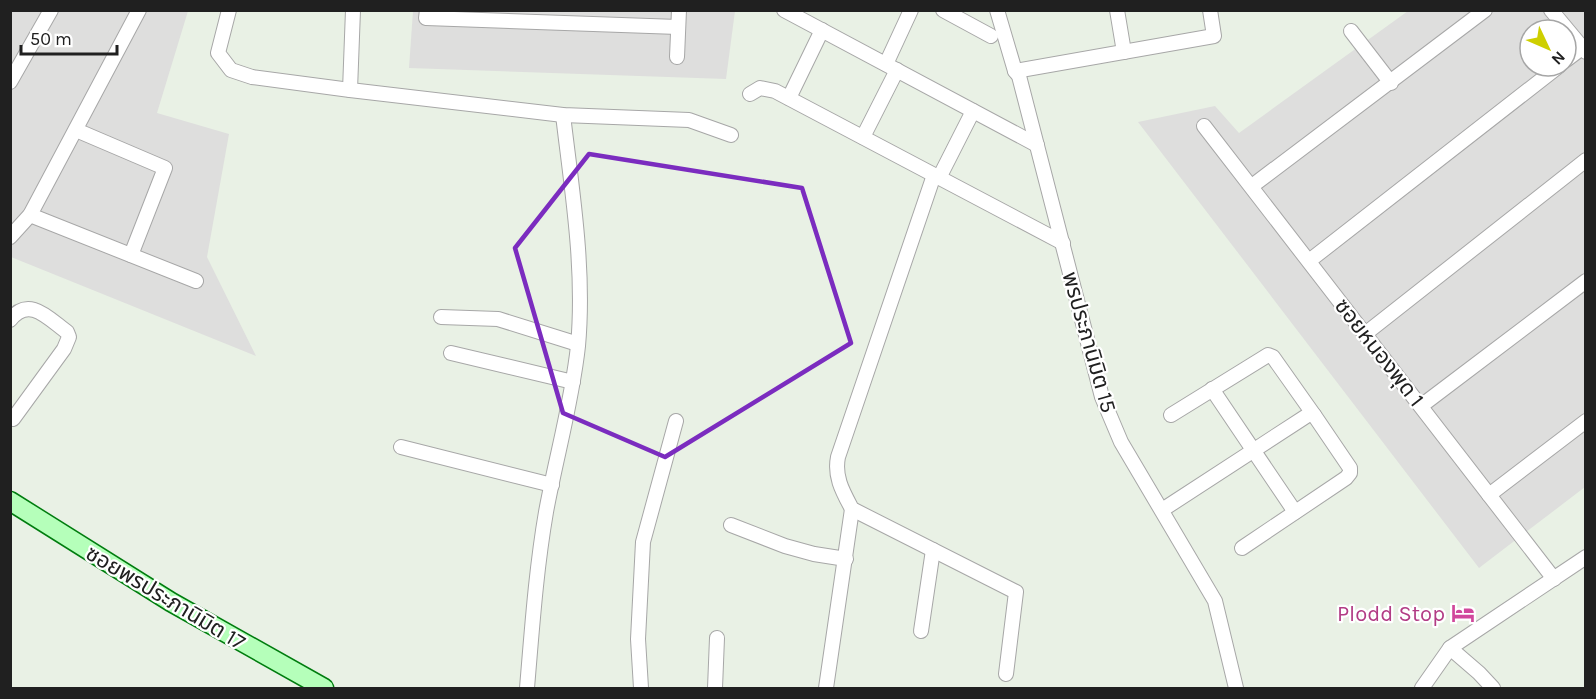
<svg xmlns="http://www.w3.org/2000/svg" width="1596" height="699" font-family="Karla,'Noto Sans Thai',sans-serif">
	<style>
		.residential { fill: #dededd; fill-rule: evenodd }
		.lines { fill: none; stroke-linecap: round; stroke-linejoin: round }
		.street-casing { stroke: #a7a7a7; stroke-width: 16 }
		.secondary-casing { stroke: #007d0f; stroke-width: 21 }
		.street { stroke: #fff; stroke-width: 14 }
		.secondary { stroke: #b5ffba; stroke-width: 18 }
		.marked { fill: none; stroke: #7b2cbf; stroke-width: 4.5; stroke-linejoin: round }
		.labels { text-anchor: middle; stroke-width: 4.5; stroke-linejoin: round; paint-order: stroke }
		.street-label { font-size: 22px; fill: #202020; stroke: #fff }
		.hotel-label { font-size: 22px; fill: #b23c85; stroke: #fff; text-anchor: end }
	</style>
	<rect width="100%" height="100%" fill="#e9f1e5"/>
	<g class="residential">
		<path d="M10,11H188L157,113L229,134L207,257L256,356L11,257Z"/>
		<path d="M413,11H735L726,79L409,68Z"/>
		<path d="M1408,11H1585V487L1479,568L1138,122L1215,106L1239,133ZM1530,30H1566V66H1530Z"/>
	</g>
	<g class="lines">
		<g class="street-casing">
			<g id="street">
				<path d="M229,10L218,53L231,70L252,77L350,90L563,115L689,120L731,135"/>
				<path d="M427,10L426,18L678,27"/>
				<path d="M784,10L1037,145"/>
				<path d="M943,10L991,36"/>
				<path d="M997,10L1015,71L1019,76L1102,397L1121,442L1215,601L1236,688"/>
				<path d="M1117,10L1124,52"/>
				<path d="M1551,10L1586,52"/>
				<path d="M1351,31L1391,83"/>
				<path d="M677,57L679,10"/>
				<path d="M1566,60L1582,48"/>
				<path d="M886,64L911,10"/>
				<path d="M1015,71L1214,36L1210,10"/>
				<path d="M10,82L51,10"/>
				<path d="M350,90L353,10"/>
				<path d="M750,94L760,88L775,91L1063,243"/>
				<path d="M789,98L822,30"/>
				<path d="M1204,126L1554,579"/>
				<path d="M76,130L165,168L131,255"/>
				<path d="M863,137L897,70"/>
				<path d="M934,175L838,457C834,477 843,492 852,509L1016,592L1006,674"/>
				<path d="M939,178L973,111"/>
				<path d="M1252,186L1485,10"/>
				<path d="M30,215L196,281"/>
				<path d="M10,237L30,215L139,10"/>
				<path d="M1309,261L1559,66"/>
				<path d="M441,317L498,319L578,344"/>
				<path d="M10,320C29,295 49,319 67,332L69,337L64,349L13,419"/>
				<path d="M1365,334L1586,160"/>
				<path d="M451,353L573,382"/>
				<path d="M1212,389L1295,512"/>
				<path d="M1421,406L1586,281"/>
				<path d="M1171,415L1268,355L1273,357L1314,415"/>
				<path d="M401,447L552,485"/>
				<path d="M1489,495L1586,421"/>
				<path d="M1162,510L1308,415H1314L1350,468V473L1346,478L1242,548"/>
				<path d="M731,525L785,546L814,554L846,559"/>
				<path d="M921,631L933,550"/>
				<path d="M1450,648L1479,673L1493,688"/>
				<path d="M527,688C532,629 536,570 546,512C556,457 572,402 578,346C585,269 572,191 563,115"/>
				<path d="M641,688L638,639L643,542L676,421"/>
				<path d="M715,688L717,638"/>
				<path d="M826,688L852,509"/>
				<path d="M1422,688L1450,648L1586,557"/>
			</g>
		</g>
		<g class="secondary-casing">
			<path id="secondary" d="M10,501L171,602L324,688"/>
		</g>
		<use href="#street" class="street"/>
		<use href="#secondary" class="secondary"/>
	</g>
	<path class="marked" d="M589,154L802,188L851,343L665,457L563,413L515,248Z"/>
	<defs>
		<g id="hotel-bare" transform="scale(1.8)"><path d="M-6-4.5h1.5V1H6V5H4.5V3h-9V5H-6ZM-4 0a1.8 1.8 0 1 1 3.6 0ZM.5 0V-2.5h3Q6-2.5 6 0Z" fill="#d1479c" stroke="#fff" stroke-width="2.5" paint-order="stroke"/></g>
	</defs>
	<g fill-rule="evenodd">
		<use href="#hotel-bare" x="1463" y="613"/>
	</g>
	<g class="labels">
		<g class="street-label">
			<text transform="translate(1090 342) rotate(74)" y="8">พรประภานิมิต 15</text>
			<text transform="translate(1380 352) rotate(52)" y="8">ซอยหนองพุด 1</text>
			<text transform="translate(166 597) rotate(31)" y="8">ซอยพรประภานิมิต 17</text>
		</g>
		<g class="hotel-label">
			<text x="1445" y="621">Plodd Stop</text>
		</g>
	</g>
	<rect width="1596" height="699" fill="none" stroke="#202020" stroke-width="24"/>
	<g transform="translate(1548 48) rotate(134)"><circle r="28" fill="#ffffff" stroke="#a6a6a6" stroke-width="1.5"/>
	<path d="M0-4.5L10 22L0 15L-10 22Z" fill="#cecf00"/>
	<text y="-9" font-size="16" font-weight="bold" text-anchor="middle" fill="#202020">N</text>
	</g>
	<path d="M21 45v9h96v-9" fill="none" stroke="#202020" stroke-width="3"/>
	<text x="30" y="45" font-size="18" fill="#202020" stroke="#ffffff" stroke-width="4.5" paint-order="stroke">50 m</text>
</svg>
